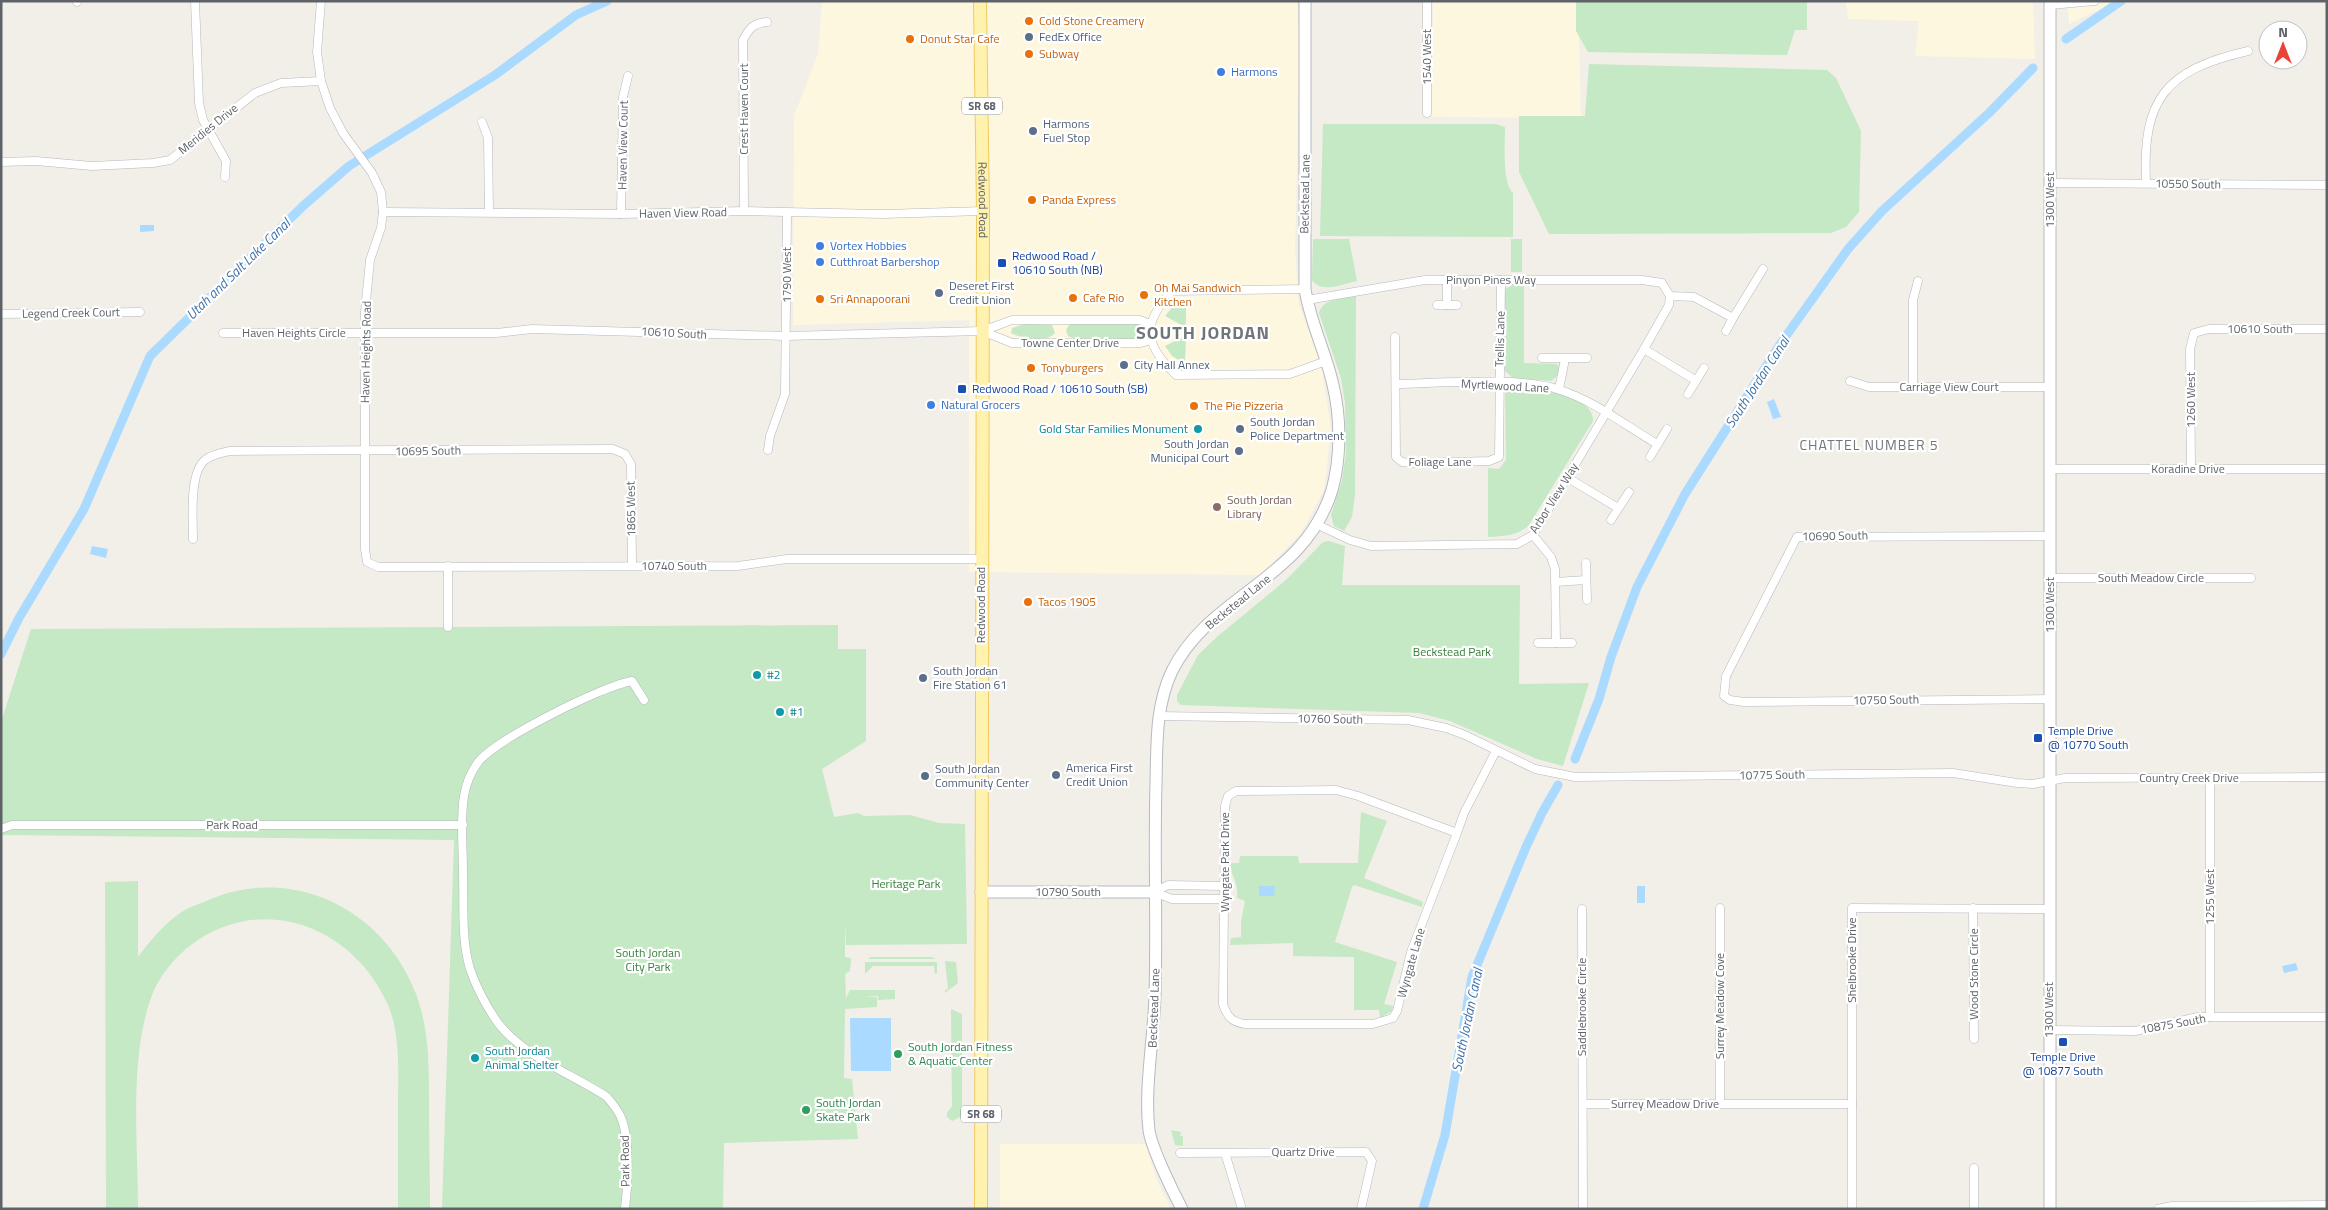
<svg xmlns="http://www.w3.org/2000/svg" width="2328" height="1210" font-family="'Titillium Web',sans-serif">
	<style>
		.commercial { fill: #fef7e0 }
		.green { fill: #c5e8c5 }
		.water { fill: #aadaff }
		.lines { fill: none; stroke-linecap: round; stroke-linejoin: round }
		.canal { stroke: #aadaff; stroke-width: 9 }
		.street-casing { stroke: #b5b8bc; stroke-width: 9 }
		.secondary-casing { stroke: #b6babf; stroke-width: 13 }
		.primary-casing { stroke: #f2c960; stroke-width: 14 }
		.street { stroke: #fff; stroke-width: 8 }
		.secondary { stroke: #fff; stroke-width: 11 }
		.primary { stroke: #fff2af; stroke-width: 12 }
		.food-dot { fill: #e8710a; stroke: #fff; stroke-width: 2 }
		.service-dot { fill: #5c6f8a; stroke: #fff; stroke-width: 2 }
		.shop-dot { fill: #3f7fe0; stroke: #fff; stroke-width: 2 }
		.transit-dot { fill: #1a4fb4; stroke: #fff; stroke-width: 2 }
		.culture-dot { fill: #0f9aa8; stroke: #fff; stroke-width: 2 }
		.education-dot { fill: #8d6e63; stroke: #fff; stroke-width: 2 }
		.leisure-dot { fill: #2e9e5b; stroke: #fff; stroke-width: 2 }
		.labels { text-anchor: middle; stroke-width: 4.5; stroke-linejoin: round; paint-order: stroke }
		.shield { fill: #fff; stroke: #8f9295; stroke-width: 1 }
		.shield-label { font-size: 11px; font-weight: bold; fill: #5f6368 }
		.food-label { font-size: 12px; fill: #c56008; stroke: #fff; text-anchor: start }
		.service-label { font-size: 12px; fill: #4e5e75; stroke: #fff; text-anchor: start }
		.street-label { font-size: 12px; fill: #5f6368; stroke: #fff }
		.shop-label { font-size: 12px; fill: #366cbe; stroke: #fff; text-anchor: start }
		.transit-label { font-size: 12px; fill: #164399; stroke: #fff; text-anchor: start }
		.culture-label { font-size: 12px; fill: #0d838f; stroke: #fff; text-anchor: start }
		.education-label { font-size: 12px; fill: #785e54; stroke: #fff; text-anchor: start }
		.park-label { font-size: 12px; fill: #348238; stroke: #fff }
		.leisure-label { font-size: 12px; fill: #27864d; stroke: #fff; text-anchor: start }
		.water-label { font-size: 14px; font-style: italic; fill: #4174aa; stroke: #fff }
		.neighbourhood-label { font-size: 14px; letter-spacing: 1px; fill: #70757a; stroke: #fff }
		.district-label { font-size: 18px; font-weight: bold; letter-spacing: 1px; fill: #70757a; stroke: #fff }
	</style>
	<rect width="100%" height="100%" fill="#f1efe8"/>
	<g class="commercial">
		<path d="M822,1H1297L1300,41L1295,250L1299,304L1322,368L1331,430L1324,490L1301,533L1260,575L969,572V320L793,325L794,116L818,54Z"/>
		<path d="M1433,1H1578L1581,118L1432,117Z"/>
		<path d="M1846,1H2033L2035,59L1915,56L1919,21L1848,19Z"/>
		<path d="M2068,1H2116L2069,24Z"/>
		<path d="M1000,1144H1145L1158,1183L1171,1209H1000Z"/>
	</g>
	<g class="green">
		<path d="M1576,1H1807V30H1795L1787,55L1588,52L1576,31Z"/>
		<path d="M1589,64L1827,70L1836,78L1861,131L1859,212L1846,227L1831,233L1549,234L1519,172V116H1585Z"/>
		<path d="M1323,124H1496L1505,127C1505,142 1502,184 1513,193V237L1320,236Z"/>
		<path d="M1313,239H1349L1357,281C1343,284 1322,294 1312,280Z"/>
		<rect x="1511" y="239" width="11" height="33"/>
		<path d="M1514,284H1524V363L1557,364L1560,369L1556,377L1551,381L1513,378L1505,371L1504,296L1505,289Z"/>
		<path d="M1356,296L1355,494L1352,517L1344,531L1334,526L1331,515L1342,480L1346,453L1345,403L1341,378L1319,313C1323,298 1343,299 1356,296Z"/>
		<path d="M1186,300V324L1183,326L1165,316L1173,306Z"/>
		<path d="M1075,323L1139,324L1146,331L1144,335L1137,339H1075L1068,336L1066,330L1069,325Z"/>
		<path d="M1024,324L1052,325L1055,333C1047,343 1021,339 1011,333L1012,328Z"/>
		<path d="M1183,337L1186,338L1185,364L1172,356L1165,346Z"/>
		<path d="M1530,389C1548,391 1595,398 1593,421L1529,525C1517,536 1505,536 1488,537V468L1499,469L1506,460L1505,393L1511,390Z"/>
		<path d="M1329,541L1345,546L1342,585H1520L1519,684L1589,683L1563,766L1537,759L1450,721L1419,713L1181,705L1177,701V695L1198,655L1218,636L1286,580L1323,542Z"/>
		<path d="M838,625V649H866V741L822,769L834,817L858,813L864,816L910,815L939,823L965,824L967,944L846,945L845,921V957L851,958L850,971L845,974L846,998L850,990H895V999L878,1000V996L863,997H877V1007L845,1009L844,1078L852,1079L858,1139L724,1143L723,1209H442L454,840L1,835V722L31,629Z"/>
		<path d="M1361,812L1387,821L1364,878L1423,902L1422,907L1354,885L1352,887L1335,942L1397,962L1384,1004L1393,1006L1392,1011L1380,1018L1379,1010H1354V957L1293,956V943L1230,945L1231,938L1241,937V922L1245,901L1237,898C1239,881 1231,878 1230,863H1239L1240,856H1298L1299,863H1358Z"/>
		<path d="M138,881V957C150,941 163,925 180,913C187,908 196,905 204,902C289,862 384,908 416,994C430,1031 429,1071 429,1110C429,1143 430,1176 430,1209H398C398,1175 398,1141 398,1106C398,1075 401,1035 388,1005C355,930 270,893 198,940C177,954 159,975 151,998C129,1059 138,1144 138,1209H106L105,882Z"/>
		<path d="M871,957H932L935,959H868Z"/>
		<path d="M945,961L956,962L958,983L945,993V990L948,989Z"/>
		<path d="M865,962H937V973L935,974L934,966H873L865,974Z"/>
		<path d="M951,1009L962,1014V1116L952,1121L947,1117V1113L952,1106Z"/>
		<path d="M1171,1130L1181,1132L1180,1136H1183V1146L1175,1145Z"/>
	</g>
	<g class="water">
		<path d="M140,225H154V231L140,232Z"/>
		<path d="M1774,399L1781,417L1773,419L1767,402Z"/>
		<path d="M92,546L108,549L106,558L90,554Z"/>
		<path d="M1259,886H1275L1274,896H1259Z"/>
		<rect x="1637" y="886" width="8" height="17"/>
		<path d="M2296,963L2298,970L2284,973L2282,966Z"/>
		<path d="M850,1018H891V1071H851Z"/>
	</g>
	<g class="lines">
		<g class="canal">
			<path d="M2066,39L2121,1"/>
			<path d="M1,654L19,618L84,509L150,356L303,206L349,166L495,75L576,15L607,1"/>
			<path d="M1575,759L1599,699L1611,657L1637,587L1685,494L1781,343L1848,249L1882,211L1989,113L2033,68"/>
			<path d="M1423,1209L1445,1135L1472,977L1526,847L1542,813L1558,785"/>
		</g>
		<g class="street-casing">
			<g id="street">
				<path d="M77,1V2"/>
				<path d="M195,1L199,103L203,120L226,161L225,177"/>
				<path d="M321,1L317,52L321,81L330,108L343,133L372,173L381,192L383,212L381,228L370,260L365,312V549L367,562L378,567L738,566L787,559H981"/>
				<path d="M2050,5L2095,1"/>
				<path d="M1427,113V1"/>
				<path d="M482,122L488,138L489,212"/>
				<path d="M1,162L36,161L92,166L153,163L170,160L255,93L281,83L321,81"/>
				<path d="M2050,183L2327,185"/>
				<path d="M2146,183C2142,99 2165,70 2248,51"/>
				<path d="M744,211L743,40C749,28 754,23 767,22"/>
				<path d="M383,212L621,214L744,211L883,214L983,211"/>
				<path d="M621,214L623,97L628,76"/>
				<path d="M1305,289L1172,291C1142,323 1143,344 1176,375L1290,374L1326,361"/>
				<path d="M1670,296L1694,297L1733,318L1763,269"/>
				<path d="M1307,300L1425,280H1642L1662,283L1670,296"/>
				<path d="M1437,305H1457"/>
				<path d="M1447,305V280"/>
				<path d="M1,314L140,312"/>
				<path d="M1150,324L1140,320H1012L982,331L1012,343H1141L1151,340"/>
				<path d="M1726,331L1733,318"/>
				<path d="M223,333H496L532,329L786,336L982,331"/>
				<path d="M1395,337L1396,457L1402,462L1412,463L1489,461L1499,457L1501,280"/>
				<path d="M1644,349L1695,380"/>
				<path d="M1542,358H1587"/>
				<path d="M1850,381L1869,387H2050"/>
				<path d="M1396,384C1442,383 1519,376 1560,390C1595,401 1626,426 1657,444"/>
				<path d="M1913,387V300L1918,281"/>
				<path d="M1559,389L1565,359"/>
				<path d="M1688,394L1704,368"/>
				<path d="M768,450L770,436L785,394L787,213"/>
				<path d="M1650,457L1667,429"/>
				<path d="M2049,469H2327"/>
				<path d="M2191,469L2190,349L2194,333L2209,329H2327"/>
				<path d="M1568,478L1618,508"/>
				<path d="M1611,520L1629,492"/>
				<path d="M1318,525L1350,540L1371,546L1517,544L1533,535L1644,349L1669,305L1670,296"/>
				<path d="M1533,535L1551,557L1555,569L1556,643"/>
				<path d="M193,539C193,519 189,473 205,460C213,454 221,453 230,451L613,449L625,454L631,464L632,565"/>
				<path d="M1586,563L1587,600"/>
				<path d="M448,566V627"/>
				<path d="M2050,578H2251"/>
				<path d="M1555,582L1586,580"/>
				<path d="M1538,643H1572"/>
				<path d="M2050,699L1744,702L1730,700L1724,696L1726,676L1797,537L2050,536"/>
				<path d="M1158,716L1408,720L1446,728L1465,735L1535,769L1575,777L1953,773L2017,783L2033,784L2065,778L2327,777"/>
				<path d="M2210,778V1017"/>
				<path d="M1,829L12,825H463"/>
				<path d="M1457,833L1358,796L1336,790L1236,791L1228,796L1225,806L1223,1004C1227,1016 1231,1022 1245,1024H1373L1393,1018L1397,1011L1411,952L1457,833L1464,813L1496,751"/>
				<path d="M1154,892L1168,885L1225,886"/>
				<path d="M1154,892L1172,899H1225"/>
				<path d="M1720,908V1104"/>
				<path d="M1973,908L1974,1039"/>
				<path d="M1582,909L1583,1209"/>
				<path d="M2049,1030L2135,1031L2198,1017H2327"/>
				<path d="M1583,1104H1852"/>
				<path d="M1180,1153L1366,1152L1372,1161L1361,1209"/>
				<path d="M1225,1153L1242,1209"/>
				<path d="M1974,1168V1209"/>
				<path d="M625,1209C628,1185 630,1142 622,1120C619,1111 613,1104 607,1097C572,1074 524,1057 498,1023C486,1006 477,989 470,969C461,939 464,903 463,871C463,847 460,820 464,796C466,784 472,770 479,761C499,738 602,686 632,681L644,700"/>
				<path d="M1852,1209V908L2049,909"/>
				<path d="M2158,1209L2172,1206L2327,1205"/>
			</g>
		</g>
		<g class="secondary-casing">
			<g id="secondary">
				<path d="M2050,1V1209"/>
				<path d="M981,892H1154"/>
				<path d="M1182,1209C1173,1192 1151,1147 1149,1130C1144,1089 1154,1037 1155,995C1157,925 1154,854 1156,784C1157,746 1155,707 1172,671C1210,594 1304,581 1332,490C1341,458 1341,418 1333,385C1326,353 1310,322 1305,289V1"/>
			</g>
		</g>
		<g class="primary-casing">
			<g id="primary">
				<path id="s1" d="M980,1L983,211L981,1209"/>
			</g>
		</g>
		<use href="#street" class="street"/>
		<use href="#secondary" class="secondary"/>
		<use href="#primary" class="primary"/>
	</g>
	<g class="food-dot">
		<circle cx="1029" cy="21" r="5"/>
		<circle cx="910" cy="39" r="5"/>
		<circle cx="1029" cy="54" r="5"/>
		<circle cx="1032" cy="200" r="5"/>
		<circle cx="1144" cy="295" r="5"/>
		<circle cx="1073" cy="298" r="5"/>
		<circle cx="820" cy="299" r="5"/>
		<circle cx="1031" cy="368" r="5"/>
		<circle cx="1194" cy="406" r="5"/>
		<circle cx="1028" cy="602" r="5"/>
	</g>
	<g class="service-dot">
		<circle cx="1029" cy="37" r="5"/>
		<circle cx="1033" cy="131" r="5"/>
		<circle cx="939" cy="293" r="5"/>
		<circle cx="1124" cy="365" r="5"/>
		<circle cx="1240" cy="429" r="5"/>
		<circle cx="1239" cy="451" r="5"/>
		<circle cx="923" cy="678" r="5"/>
		<circle cx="1056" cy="775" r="5"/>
		<circle cx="925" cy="776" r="5"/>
	</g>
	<g class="shop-dot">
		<circle cx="1221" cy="72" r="5"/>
		<circle cx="820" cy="246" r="5"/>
		<circle cx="820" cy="262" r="5"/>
		<circle cx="931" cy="405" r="5"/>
	</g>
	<g class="transit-dot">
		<rect x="997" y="258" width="10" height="10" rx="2.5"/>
		<rect x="957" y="384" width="10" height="10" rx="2.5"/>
		<rect x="2033" y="733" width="10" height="10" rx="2.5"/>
		<rect x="2058" y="1037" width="10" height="10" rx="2.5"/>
	</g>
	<g class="culture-dot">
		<circle cx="1198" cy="429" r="5"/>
		<circle cx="757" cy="675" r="5"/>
		<circle cx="780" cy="712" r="5"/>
		<circle cx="475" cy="1058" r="5"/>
	</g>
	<circle class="education-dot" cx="1217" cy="507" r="5"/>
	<g class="leisure-dot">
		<circle cx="898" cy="1054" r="5"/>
		<circle cx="806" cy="1110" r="5"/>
	</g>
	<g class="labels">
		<g class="shield">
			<rect x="962" y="97.5" width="40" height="17" rx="4"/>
			<rect x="961" y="1105.5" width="40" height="17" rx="4"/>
		</g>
		<g class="shield-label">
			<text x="982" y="110">SR 68</text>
			<text x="981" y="1118">SR 68</text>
		</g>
		<g class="food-label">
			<text x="1039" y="25">Cold Stone Creamery</text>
			<text x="920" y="43">Donut Star Cafe</text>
			<text x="1039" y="58">Subway</text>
			<text x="1042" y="204">Panda Express</text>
			<text x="1154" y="292">Oh Mai Sandwich<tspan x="1154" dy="14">Kitchen</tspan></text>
			<text x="1083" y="302">Cafe Rio</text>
			<text x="830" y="303">Sri Annapoorani</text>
			<text x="1041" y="372">Tonyburgers</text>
			<text x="1204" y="410">The Pie Pizzeria</text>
			<text x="1038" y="606">Tacos 1905</text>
		</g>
		<g class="service-label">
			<text x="1039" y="41">FedEx Office</text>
			<text x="1043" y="128">Harmons<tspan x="1043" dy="14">Fuel Stop</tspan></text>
			<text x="949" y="290">Deseret First<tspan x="949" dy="14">Credit Union</tspan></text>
			<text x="1134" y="369">City Hall Annex</text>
			<text x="1250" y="426">South Jordan<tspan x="1250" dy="14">Police Department</tspan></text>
			<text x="1229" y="448" text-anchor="end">South Jordan<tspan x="1229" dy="14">Municipal Court</tspan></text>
			<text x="933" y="675">South Jordan<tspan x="933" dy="14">Fire Station 61</tspan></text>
			<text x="1066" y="772">America First<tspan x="1066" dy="14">Credit Union</tspan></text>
			<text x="935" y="773">South Jordan<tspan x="935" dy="14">Community Center</tspan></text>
		</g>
		<g class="street-label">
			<text transform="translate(1427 57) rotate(-90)" y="4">1540 West</text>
			<text transform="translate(744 109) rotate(-90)" y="4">Crest Haven Court</text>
			<text transform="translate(208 129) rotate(-39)" y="4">Meridies Drive</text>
			<text transform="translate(623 145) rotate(-89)" y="4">Haven View Court</text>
			<text transform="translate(2188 184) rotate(1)" y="4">10550 South</text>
			<text transform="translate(1305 194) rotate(-89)" y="4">Beckstead Lane</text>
			<text dy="4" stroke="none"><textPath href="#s1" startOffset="199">Redwood Road</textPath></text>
			<text transform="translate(2050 200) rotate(-90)" y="4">1300 West</text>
			<text transform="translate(683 213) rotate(-1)" y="4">Haven View Road</text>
			<text transform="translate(787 275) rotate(-90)" y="4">1790 West</text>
			<text x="1491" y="284">Pinyon Pines Way</text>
			<text transform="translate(71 313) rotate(-1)" y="4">Legend Creek Court</text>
			<text x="2260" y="333">10610 South</text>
			<text x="294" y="337">Haven Heights Circle</text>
			<text transform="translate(674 333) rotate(3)" y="4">10610 South</text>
			<text transform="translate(1500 339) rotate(-89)" y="4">Trellis Lane</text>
			<text x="1070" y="347">Towne Center Drive</text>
			<text transform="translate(366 352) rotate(-89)" y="4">Haven Heights Road</text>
			<text transform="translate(1505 386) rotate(3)" y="4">Myrtlewood Lane</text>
			<text x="1949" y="391">Carriage View Court</text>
			<text transform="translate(2191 400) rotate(-90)" y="4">1260 West</text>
			<text transform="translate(428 451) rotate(-1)" y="4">10695 South</text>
			<text x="1440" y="466">Foliage Lane</text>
			<text x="2188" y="473">Koradine Drive</text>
			<text transform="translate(1554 498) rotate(-58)" y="4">Arbor View Way</text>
			<text transform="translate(631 509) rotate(-91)" y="4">1865 West</text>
			<text transform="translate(1835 536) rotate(-1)" y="4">10690 South</text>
			<text x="674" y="570">10740 South</text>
			<text x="2151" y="582">South Meadow Circle</text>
			<text transform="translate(1238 602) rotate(-39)" y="4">Beckstead Lane</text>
			<text transform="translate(981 605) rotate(-90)" y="4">Redwood Road</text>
			<text transform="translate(2050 605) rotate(-90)" y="4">1300 West</text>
			<text transform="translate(1886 700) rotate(-1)" y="4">10750 South</text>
			<text transform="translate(1330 719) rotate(1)" y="4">10760 South</text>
			<text transform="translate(1772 775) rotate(-1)" y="4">10775 South</text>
			<text x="2189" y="782">Country Creek Drive</text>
			<text x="232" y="829">Park Road</text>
			<text transform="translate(1225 862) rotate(-90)" y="4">Wyngate Park Drive</text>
			<text x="1068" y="896">10790 South</text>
			<text transform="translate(2210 897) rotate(-90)" y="4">1255 West</text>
			<text transform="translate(1852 960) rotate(-90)" y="4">Shelbrooke Drive</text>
			<text transform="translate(1411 963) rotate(-74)" y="4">Wyngate Lane</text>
			<text transform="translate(1974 974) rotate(-90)" y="4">Wood Stone Circle</text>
			<text transform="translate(1720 1006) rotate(-90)" y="4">Surrey Meadow Cove</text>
			<text transform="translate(1582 1007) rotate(-90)" y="4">Saddlebrooke Circle</text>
			<text transform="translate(1154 1008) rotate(-88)" y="4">Beckstead Lane</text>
			<text transform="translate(2049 1010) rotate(-90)" y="4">1300 West</text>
			<text transform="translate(2173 1024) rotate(-10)" y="4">10875 South</text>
			<text x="1665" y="1108">Surrey Meadow Drive</text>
			<text x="1303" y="1156">Quartz Drive</text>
			<text transform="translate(625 1161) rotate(-91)" y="4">Park Road</text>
		</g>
		<g class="shop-label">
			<text x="1231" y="76">Harmons</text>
			<text x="830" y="250">Vortex Hobbies</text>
			<text x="830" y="266">Cutthroat Barbershop</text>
			<text x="941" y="409">Natural Grocers</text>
		</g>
		<g class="transit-label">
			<text x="1012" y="260">Redwood Road /<tspan x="1012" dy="14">10610 South (NB)</tspan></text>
			<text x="972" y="393">Redwood Road / 10610 South (SB)</text>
			<text x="2048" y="735">Temple Drive<tspan x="2048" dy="14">@ 10770 South</tspan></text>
			<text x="2063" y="1061" text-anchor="middle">Temple Drive<tspan x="2063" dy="14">@ 10877 South</tspan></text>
		</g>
		<g class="culture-label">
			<text x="1188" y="433" text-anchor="end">Gold Star Families Monument</text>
			<text x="767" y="679">#2</text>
			<text x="790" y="716">#1</text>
			<text x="485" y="1055">South Jordan<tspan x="485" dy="14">Animal Shelter</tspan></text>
		</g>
		<g class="education-label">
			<text x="1227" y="504">South Jordan<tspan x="1227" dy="14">Library</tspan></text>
		</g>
		<g class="park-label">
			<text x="1452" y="656">Beckstead Park</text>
			<text x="906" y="888">Heritage Park</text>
			<text x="648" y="957">South Jordan<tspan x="648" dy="14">City Park</tspan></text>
		</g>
		<g class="leisure-label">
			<text x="908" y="1051">South Jordan Fitness<tspan x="908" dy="14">&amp; Aquatic Center</tspan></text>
			<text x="816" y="1107">South Jordan<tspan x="816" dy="14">Skate Park</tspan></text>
		</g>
		<g class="water-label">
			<text transform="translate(238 269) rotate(-44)" y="5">Utah and Salt Lake Canal</text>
			<text transform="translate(1757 382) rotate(-57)" y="5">South Jordan Canal</text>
			<text transform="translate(1467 1020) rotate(-78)" y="5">South Jordan Canal</text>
		</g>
		<g class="neighbourhood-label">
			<text x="1869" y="450">CHATTEL NUMBER 5</text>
		</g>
		<g class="district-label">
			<text x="1203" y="339">SOUTH JORDAN</text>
		</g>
	</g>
	<rect width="2328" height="1210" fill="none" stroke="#5f6368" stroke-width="5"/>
	<g transform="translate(2283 45)"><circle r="24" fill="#ffffff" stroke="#bfc1c3"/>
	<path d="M0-4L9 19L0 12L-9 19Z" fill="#ea4335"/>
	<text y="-8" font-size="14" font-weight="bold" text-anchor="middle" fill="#5f6368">N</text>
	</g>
</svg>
